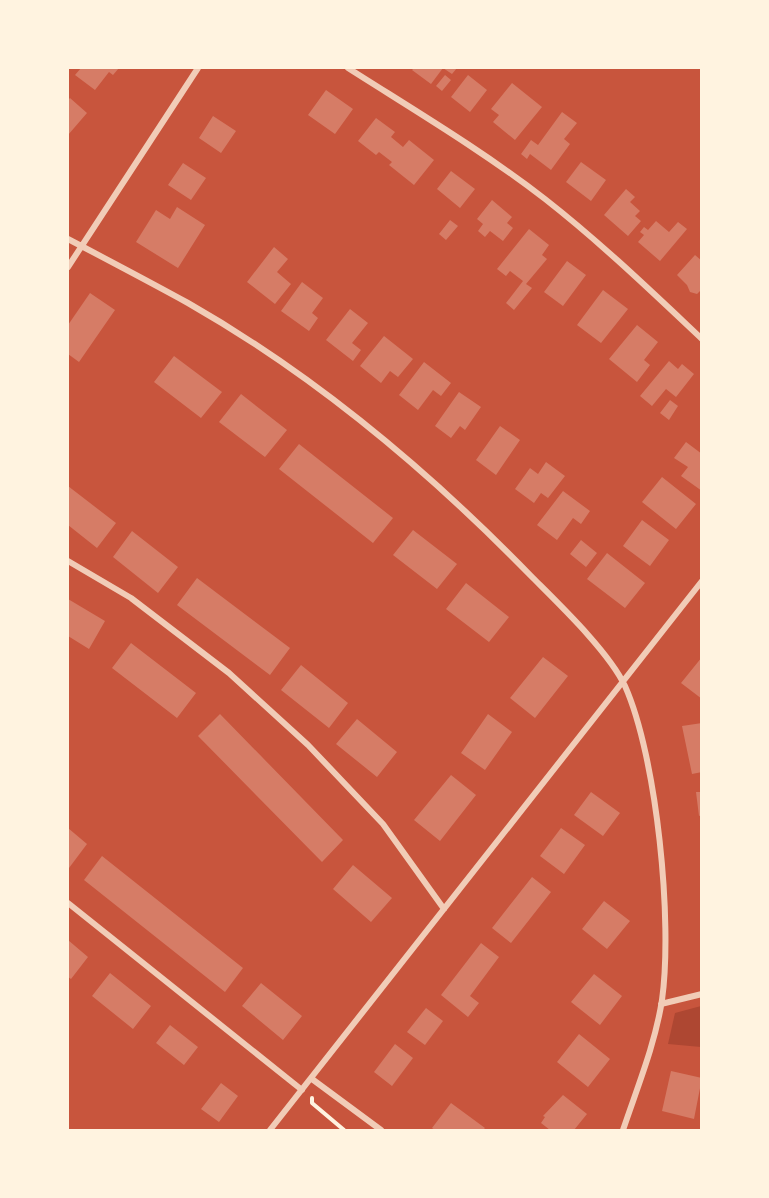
<svg xmlns="http://www.w3.org/2000/svg" width="769" height="1198" font-family="'DM Sans',sans-serif">
<rect width="100%" height="100%" fill="#c8553d"/>
<path fill="#ae4732" d="M701,1006V1047L668,1044L675,1013Z"/>
<path fill="#d67c66" d="M81,68H119L113,75L109,72L95,90L75,75Z
M414,68H457L452,74L443,68L431,84L412,70Z
M445,75L451,80L442,91L436,86Z
M468,75L487,90L470,112L451,97Z
M512,83L542,107L515,140L493,122L499,115L491,109Z
M326,90L353,109L335,134L308,115Z
M70,98L87,113L68,135V100Z
M562,112L577,123L564,139L570,144L551,170L530,154L527,159L521,154L531,140L538,145Z
M213,116L236,131L221,153L199,138Z
M376,118L395,132L391,137L403,147L409,140L434,160L414,185L389,165L392,162L379,152L376,155L358,141Z
M581,162L606,180L591,201L566,182Z
M183,163L206,178L191,200L168,185Z
M451,171L475,189L460,208L437,189Z
M626,189L635,197L630,202L640,211L635,216L641,221L628,236L604,215Z
M492,200L512,217L507,223L513,228L503,241L490,231L485,237L478,231L483,224L477,219Z
M177,207L205,225L178,268L136,242L156,210L170,219Z
M450,220L458,226L446,240L439,234Z
M656,221L669,232L678,222L687,229L660,261L638,242L644,235L640,232L644,227L648,230Z
M529,229L549,245L542,255L547,259L526,284L532,288L514,310L506,303L523,281L510,271L506,276L497,269Z
M274,247L288,259L277,272L291,284L275,304L247,282Z
M695,255L702,261V289L697,294L690,292L687,285L677,275Z
M567,261L586,275L563,306L544,292Z
M302,282L323,298L312,313L318,318L309,331L281,311Z
M603,290L628,309L601,343L577,325Z
M90,293L115,310L79,362L68,354V325Z
M350,309L368,323L352,343L361,350L353,361L326,340Z
M637,325L658,342L644,360L650,365L637,382L609,359Z
M384,336L413,359L398,377L390,371L381,383L360,366Z
M174,356L222,392L201,418L154,382Z
M669,361L678,369L682,364L694,374L676,397L666,389L652,406L640,396Z
M424,362L451,383L441,396L433,390L418,410L399,395Z
M459,392L481,407L465,430L460,426L451,438L435,426Z
M241,394L287,430L265,457L219,422Z
M670,400L678,406L669,420L660,413Z
M500,426L520,440L496,475L476,460Z
M686,442L702,454V491L681,476L688,467L674,458Z
M299,444L393,518L373,543L279,469Z
M546,462L565,476L548,498L541,493L534,503L515,489L530,468L538,474Z
M662,477L696,504L676,529L642,502Z
M68,486L116,523L97,548L68,525Z
M563,491L590,511L581,524L573,518L557,540L537,525Z
M642,520L669,540L650,566L623,546Z
M413,530L457,564L437,589L393,555Z
M132,531L178,567L158,593L113,557Z
M581,540L597,553L586,567L570,554Z
M607,553L645,583L625,608L587,579Z
M197,578L290,648L270,675L177,605Z
M466,583L509,617L489,642L446,609Z
M68,599L105,621L89,649L68,636Z
M131,643L196,693L177,718L112,668Z
M543,657L568,676L535,718L510,698Z
M702,657V699L681,683Z
M301,665L348,703L329,728L281,690Z
M220,714L343,840L322,862L198,736Z
M488,714L512,732L485,770L461,753Z
M357,719L397,752L377,777L336,744Z
M702,723V772L692,774L682,726Z
M451,775L476,795L440,841L414,820Z
M591,792L620,813L603,836L574,815Z
M696,792H702V815L699,816Z
M68,828L87,844L69,868L68,867Z
M561,828L585,845L564,874L540,856Z
M102,856L243,968L225,992L84,880Z
M353,865L392,898L371,922L333,889Z
M532,877L551,892L511,943L492,928Z
M604,901L630,921L607,949L582,929Z
M68,940L88,957L71,979L68,977Z
M481,943L499,957L470,996L479,1003L468,1017L441,995Z
M110,973L151,1006L133,1029L92,996Z
M594,974L622,996L600,1025L571,1002Z
M261,983L302,1016L283,1040L242,1006Z
M426,1008L443,1021L425,1045L407,1032Z
M170,1025L198,1047L184,1065L156,1043Z
M579,1034L610,1059L588,1087L557,1062Z
M395,1044L413,1058L392,1086L374,1072Z
M671,1071L702,1078L694,1119L662,1111Z
M221,1083L238,1096L219,1122L201,1109Z
M563,1095L587,1114L574,1130H550L541,1123L545,1117L543,1116Z
M451,1103L485,1128L483,1130H435L432,1128Z"/>
<g fill="none" stroke-linecap="round" stroke-linejoin="round">
<path stroke="#fff3e0" stroke-width="4" d="M312,1098V1103L344,1130"/>
<path stroke="#f1ccb7" stroke-width="6" d="M348,68C414,110 483,151 545,199C600,242 651,291 702,339
M68,239C108,260 148,281 188,303C316,376 431,473 533,578C560,605 609,652 625,686C657,758 673,922 662,1000C655,1045 637,1088 623,1130
M68,267L198,68
M68,561L131,598L229,673L308,745L383,824L444,909
M68,903L302,1090
M661,1004L702,994
M312,1079L381,1130
M270,1130L702,581"/>
</g>
<rect width="769" height="1198" fill="none" stroke="#fff3e0" stroke-width="138"/>
</svg>
